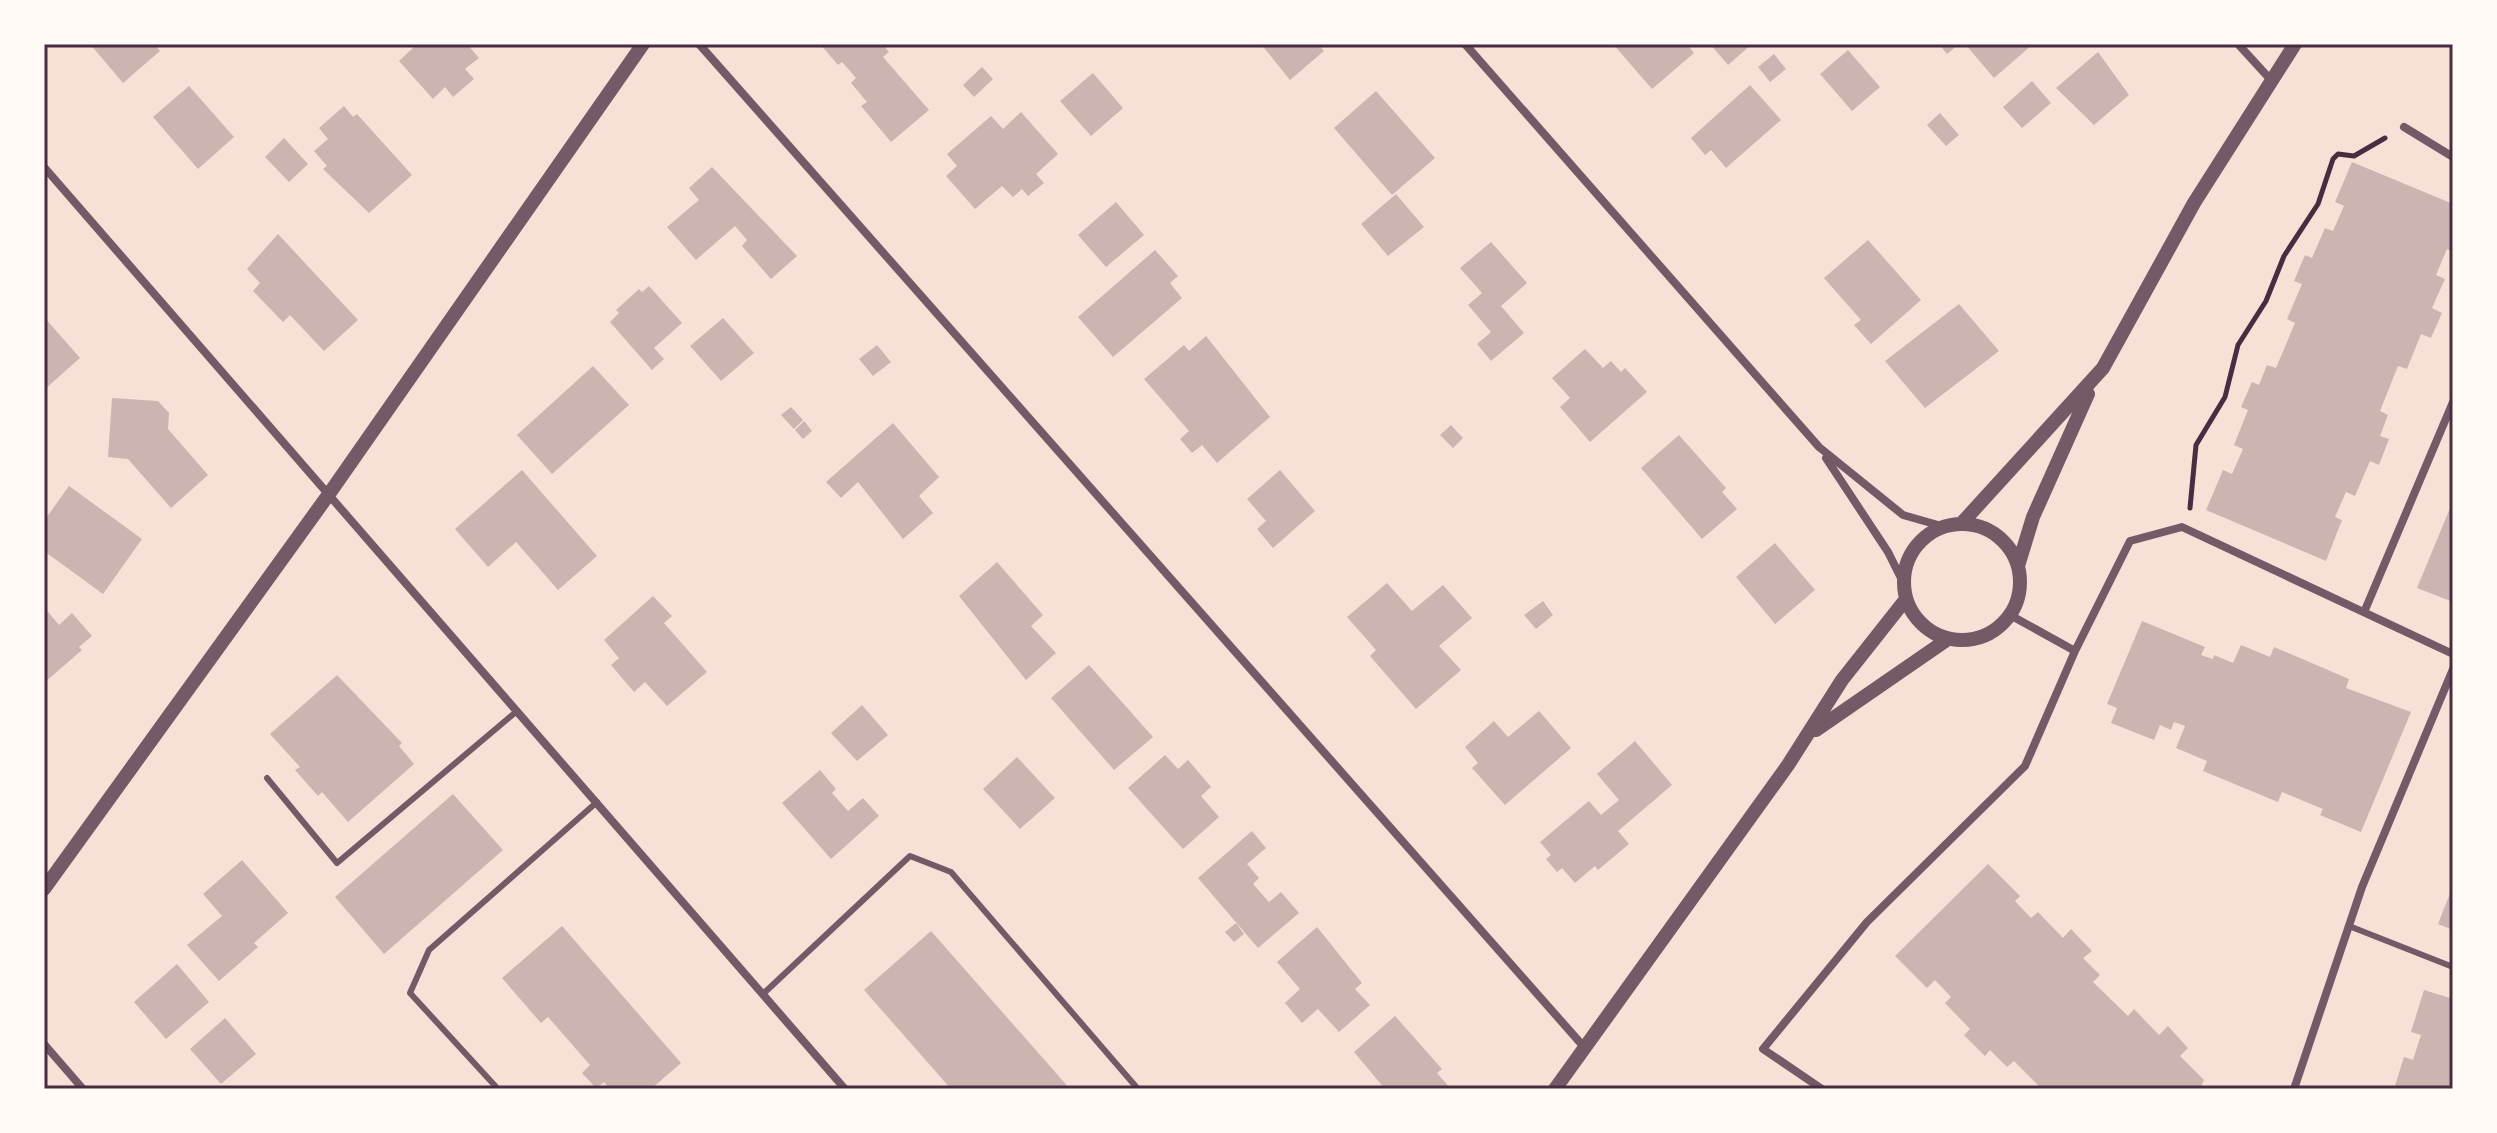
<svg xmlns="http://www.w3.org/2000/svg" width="2497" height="1133" font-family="Jost,sans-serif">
<rect width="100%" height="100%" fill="#f7e1d7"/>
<path fill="#ccb4b1" d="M90,44H154L160,51L123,83Z
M417,44H467L479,58L465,69L474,79L453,97L445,87L433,99L399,61Z
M820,44H882L889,52L883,57L929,110L891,142L861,106L867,102L851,83L856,78L842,62L838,65Z
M1261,44H1318L1324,51L1290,80Z
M1613,44H1687L1694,53L1652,89Z
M1710,44H1752L1728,65Z
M1939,44H1959L1947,54Z
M1965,44H2033L1994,78Z
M1848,50L1880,87L1852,111L1820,74Z
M2098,52L2129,95L2094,125L2056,88Z
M1774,54L1786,69L1770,82L1758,67Z
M982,67L993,79L974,97L963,85Z
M1093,73L1123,108L1091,136L1060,101Z
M2032,81L2051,103L2022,128L2003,107Z
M1750,85L1781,120L1726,168L1711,150L1705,155L1691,138Z
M189,86L234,137L198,169L153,117Z
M1376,91L1435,158L1392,195L1334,128Z
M344,106L353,117L357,114L412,175L369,213L323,169L327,166L314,151L328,139L319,128Z
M1021,112L1058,154L1036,174L1044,183L1028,196L1022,189L1013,197L1002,186L975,209L946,176L957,166L947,154L991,116L1003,129Z
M1940,113L1959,135L1946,146L1927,125Z
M284,138L308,164L289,182L265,157Z
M2352,162L2453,204V252L2447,249L2436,275L2445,279L2432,308L2442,313L2431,338L2421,334L2407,369L2398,366L2380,411L2388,415L2380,436L2389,439L2379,465L2370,461L2355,496L2346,492L2335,517L2342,520L2326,561L2206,510L2223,470L2232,474L2243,449L2234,445L2248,410L2241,407L2252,382L2259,385L2267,365L2276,368L2295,323L2287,319L2302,284L2294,281L2305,255L2312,258L2325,228L2333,231L2344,206L2335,202Z
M712,167L797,256L771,279L742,246L747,240L735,226L696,260L667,227L699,200L689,188Z
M1396,194L1424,227L1388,256L1361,224Z
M1116,202L1144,235L1106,267L1078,235Z
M278,234L358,320L324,351L290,315L283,322L253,291L260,283L247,269Z
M1868,240L1921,300L1871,344L1854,325L1861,320L1824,278Z
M1491,242L1527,283L1501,306L1524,333L1491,361L1477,344L1491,332L1468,305L1482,293L1460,268Z
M1155,250L1178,276L1170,283L1182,298L1113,357L1078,317Z
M649,286L682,323L654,348L664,359L652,370L610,322L619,313L616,310L639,289L642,292Z
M1959,304L1999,351L1925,408L1885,361Z
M44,317L80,358L44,390Z
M723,318L754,353L721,381L690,346Z
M1206,336L1270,417L1217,463L1202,445L1192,453L1180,439L1189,431L1144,379L1184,345L1189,351Z
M877,345L891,362L873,376L859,359Z
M1585,349L1603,368L1611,361L1621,372L1625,368L1647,392L1590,442L1560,407L1570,398L1552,378Z
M593,366L629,405L552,474L517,435Z
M112,398L158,401L169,413L168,429L208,475L171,508L128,459L108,457Z
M791,407L803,420L794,429L781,415Z
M804,421L812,431L803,439L795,430Z
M893,423L939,477L919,496L933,513L903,539L858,482L841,498L826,482Z
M1451,425L1463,438L1453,448L1440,435Z
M1679,435L1726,488L1722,492L1737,509L1702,539L1641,468Z
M522,470L597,556L558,590L516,542L488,567L455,529Z
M1280,470L1315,511L1273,548L1257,529L1266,521L1247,499Z
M69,486L142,539L103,594L44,551V521Z
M2453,501V602L2417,588Z
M1775,543L1815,590L1775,624L1736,577Z
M997,562L1043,615L1031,626L1056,653L1026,680L959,596Z
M1387,583L1412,611L1443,585L1472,618L1439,646L1461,670L1416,709L1370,656L1376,650L1347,617Z
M653,596L672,616L664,623L707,672L667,706L645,682L634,692L611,665L619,658L604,640Z
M1543,601L1553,615L1536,629L1524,615Z
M44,607L59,625L72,613L92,636L79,647L82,650L44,683Z
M2142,621L2205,647L2201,655L2213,659L2214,655L2233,663L2241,645L2270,657L2274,647L2349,679L2346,688L2411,712L2361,832L2320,815L2323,809L2282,792L2278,802L2203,771L2207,761L2176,748L2185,726L2174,722L2171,730L2160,725L2154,740L2111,723L2117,708L2107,704Z
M1089,665L1153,737L1114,770L1051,698Z
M337,675L402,743L399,746L414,764L348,822L322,792L318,796L295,770L300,767L270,734Z
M862,705L888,735L857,761L831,733Z
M1539,711L1571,748L1505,805L1472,768L1478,763L1465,747L1494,721L1508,737Z
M1635,741L1672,785L1618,831L1629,844L1598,870L1595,866L1575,883L1562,868L1557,872L1546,859L1551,855L1540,842L1589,801L1601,815L1619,800L1597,774Z
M1165,755L1178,769L1188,760L1211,787L1201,796L1219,817L1183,849L1128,788Z
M1017,757L1055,798L1020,829L983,789Z
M820,770L836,789L832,793L848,811L863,798L879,816L831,859L782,803Z
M453,794L503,850L384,954L335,897Z
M1252,831L1266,848L1247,864L1259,878L1253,884L1269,902L1281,892L1299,913L1258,948L1198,878Z
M242,860L288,913L254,943L258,947L219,981L187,945L222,916L203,894Z
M1988,864L2020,896L2015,901L2031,918L2038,912L2063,938L2071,929L2092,951L2083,958L2100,975L2093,982L2128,1016L2134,1009L2159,1035L2168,1026L2188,1048L2180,1056L2204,1080L2200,1089H2042L2014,1061L2007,1067L1990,1050L1985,1056L1964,1035L1970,1029L1945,1003L1951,997L1935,980L1927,988L1895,956Z
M2453,886V930L2438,924Z
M1236,923L1244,934L1234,942L1225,932Z
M562,926L681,1063L651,1089H610L604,1082L596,1088L582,1073L590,1065L548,1017L541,1023L502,978Z
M1317,927L1362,983L1355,989L1370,1005L1339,1032L1318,1009L1302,1023L1285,1003L1300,989L1277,962Z
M931,931L1070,1089H951L864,990Z
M177,964L209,1002L166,1039L134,1002Z
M2424,990L2453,999V1089H2394L2404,1057L2413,1060L2421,1035L2411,1032Z
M1395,1016L1442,1069L1437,1073L1451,1089H1385L1354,1052Z
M225,1018L256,1054L221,1084L190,1049Z"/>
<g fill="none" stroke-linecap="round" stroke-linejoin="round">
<path stroke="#4a2c40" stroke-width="5" d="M2190,508L2196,445L2225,397L2238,345L2266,301L2284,256L2318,204L2333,159L2338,154L2354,156L2385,138"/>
<path stroke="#755966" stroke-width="6" d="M267,778L337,863L517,711
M2349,926L2453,967
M763,994L910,856L951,872L1138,1089
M498,1089L410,993L429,950L597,802"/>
<path stroke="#755966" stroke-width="8" d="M699,44L1584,1047
M1465,44L1819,447L1903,515L1945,527
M2238,44L2270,79
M2404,127L2453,157
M44,167L845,1089
M1826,458L1888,552L1904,584
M2365,610L2453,402
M2010,615L2075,651
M44,1044L83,1089
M1822,1089L1763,1049L1867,922L2025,766L2075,651L2130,541L2182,527L2453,654
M2294,1089L2362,887L2453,669"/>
<path stroke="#755966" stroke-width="14" d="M1961,524L2103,368L2194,203L2295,44
M1904 582a58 58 0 1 1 116 0a58 58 0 1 1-116 0Z
M2018,566L2033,517L2088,394
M1816,730L1948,639
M44,889L329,494L643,44
M1555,1089L1788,765L1842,680L1906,599"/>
</g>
<rect width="2497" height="1133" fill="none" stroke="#fffaf5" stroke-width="92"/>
<rect x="46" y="46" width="2405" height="1041" fill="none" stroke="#4a2c40" stroke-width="3"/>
</svg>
